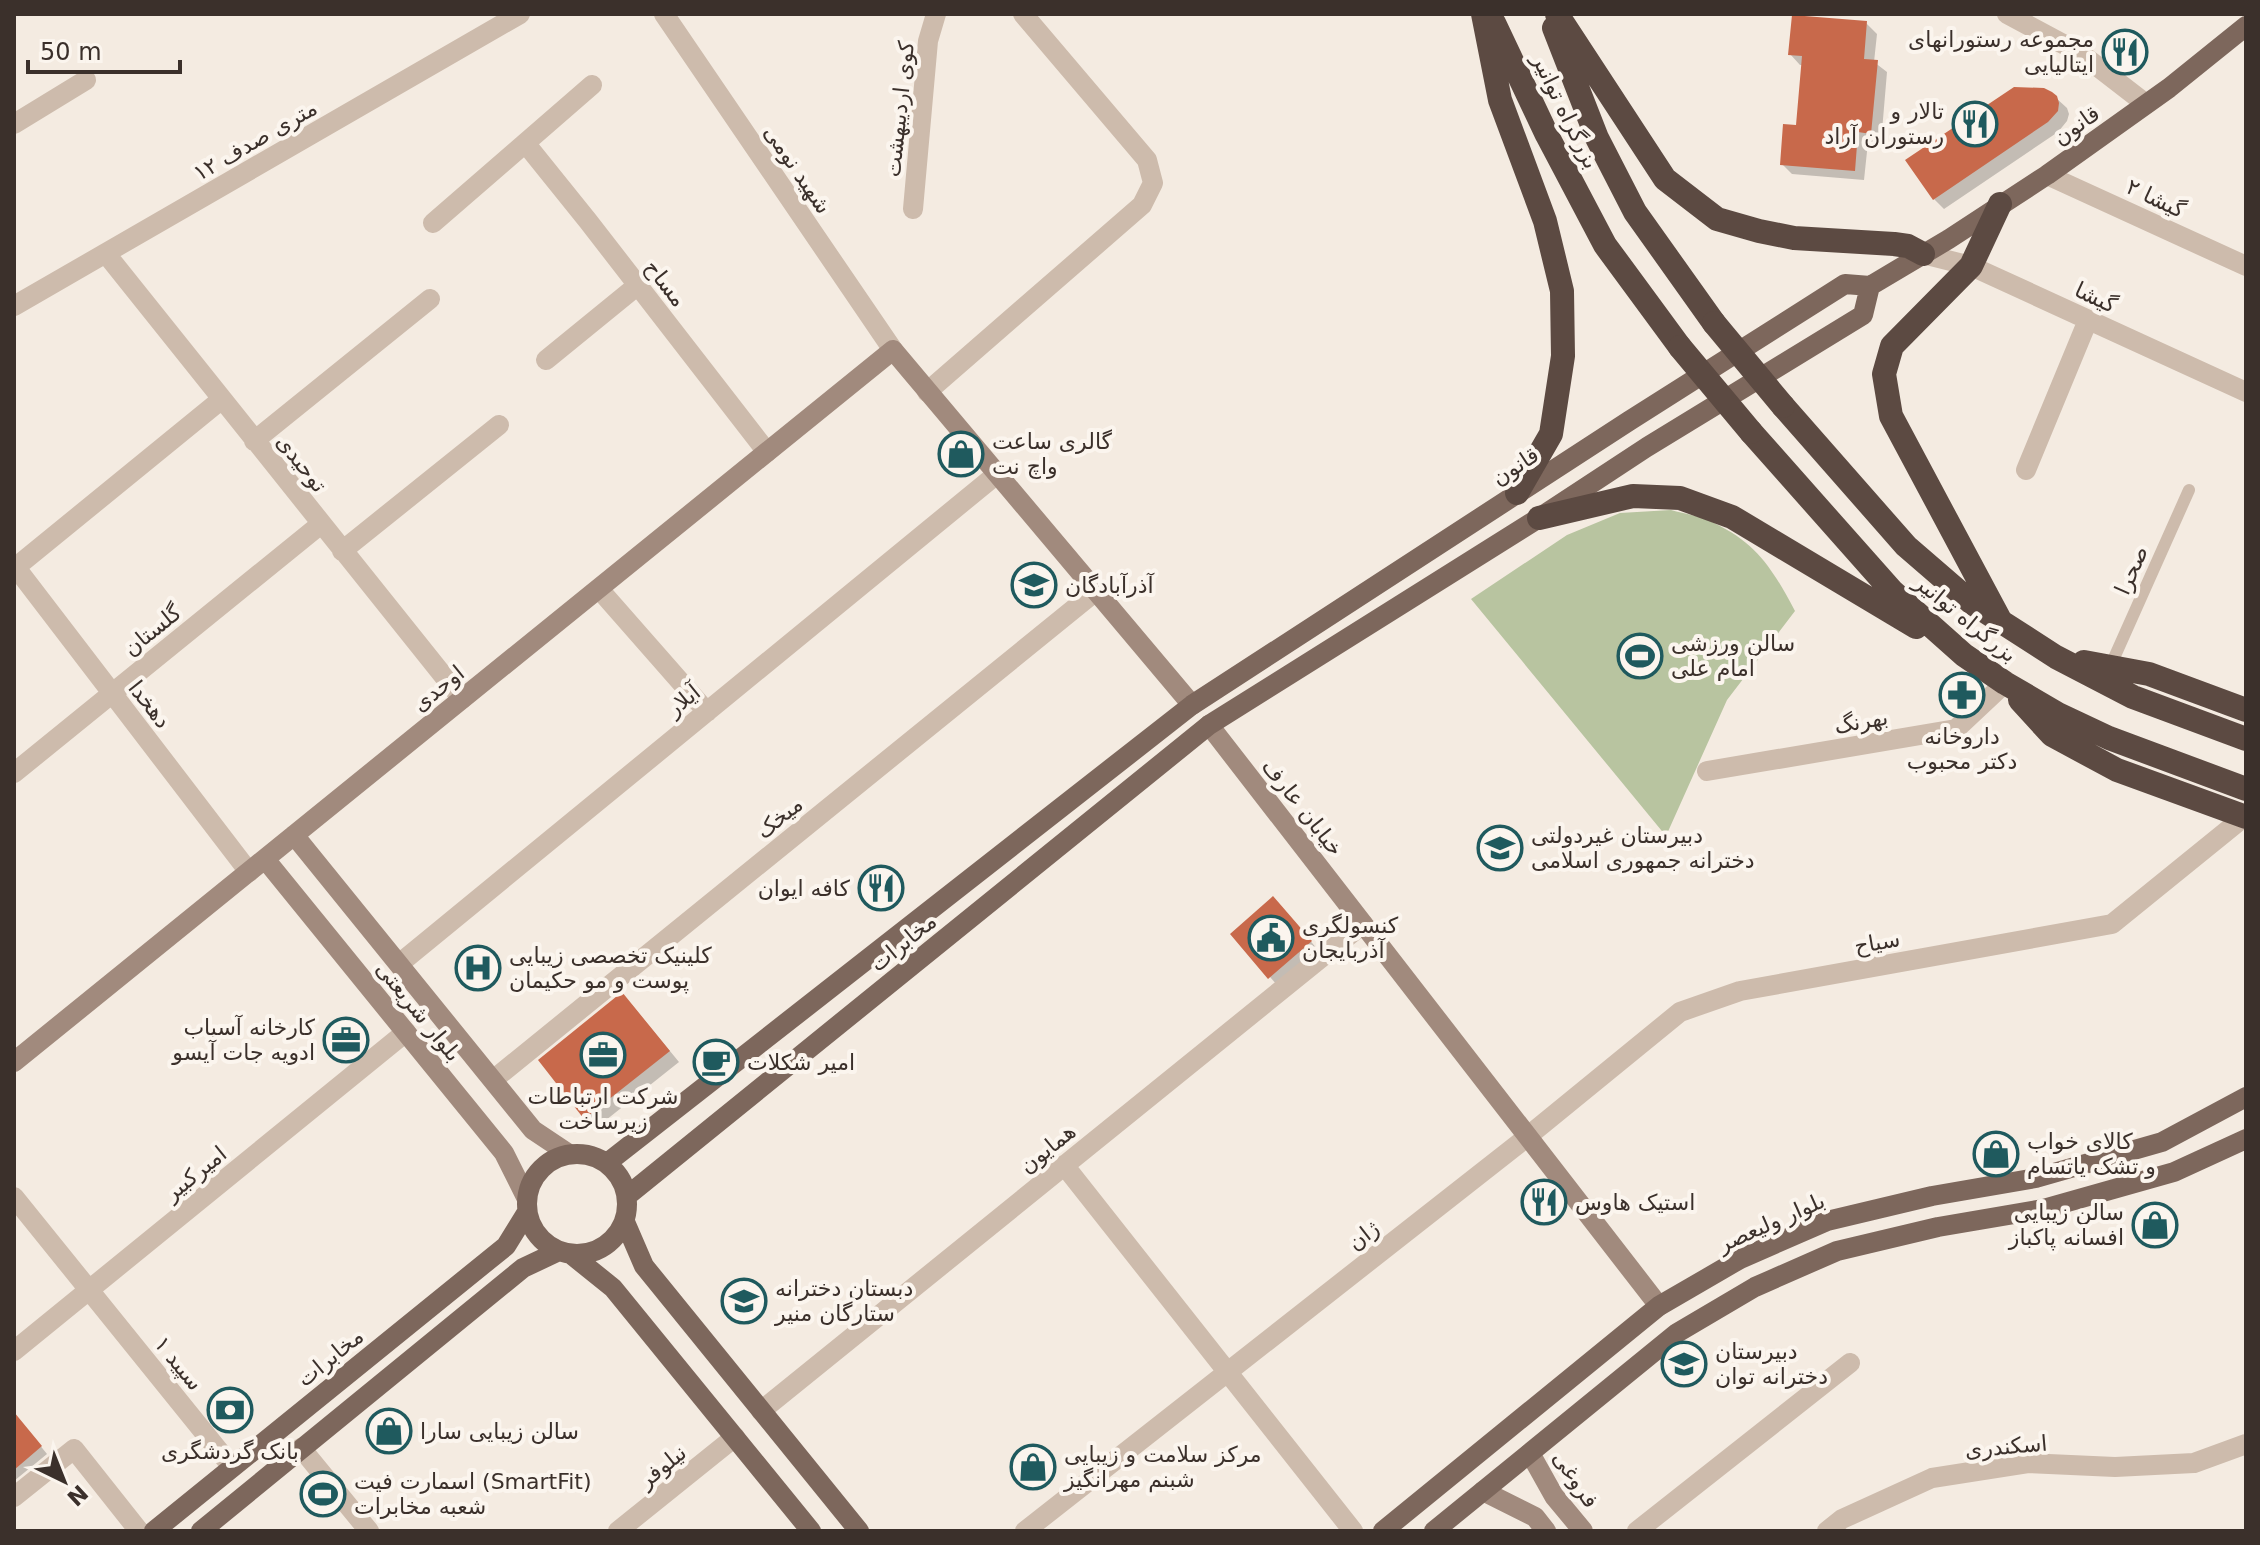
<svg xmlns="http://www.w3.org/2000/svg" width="2260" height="1545" font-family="'DejaVu Sans',Cairo,sans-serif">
<rect width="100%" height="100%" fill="#f4ebe1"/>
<path fill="#b8c4a0" d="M1671,510C1685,514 1702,516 1714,523C1758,544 1773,570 1795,611L1727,700L1666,836L1471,599L1567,535L1620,513Z"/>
<path fill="#0003" d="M1866,23L1877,34L1874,62L1887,72L1881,143L1868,142L1864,180L1792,174L1782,164L1798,127L1803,65H1800L1790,54Z
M2056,98L2067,108L2069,114L2067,121L2058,132L1944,209L1934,199Z
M1281,906L1318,950L1277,985L1232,934Z
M632,1005L679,1062L596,1128L541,1061Z
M14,1426L26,1428L47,1454L14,1481Z"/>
<path fill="#c8694b" d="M1792,15L1867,21L1864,59L1878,60L1871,134L1858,132L1855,171L1780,165L1783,124L1796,125L1802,56L1788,55Z
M2014,87L2044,88L2052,92L2057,96L2059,103L2058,111L2048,122L1933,200L1905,160Z
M1273,896L1312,941L1268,979L1230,934Z
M622,992L670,1051L584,1119L538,1060Z
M14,1412L42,1446L14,1470Z"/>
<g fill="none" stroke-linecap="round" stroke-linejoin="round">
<path stroke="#cdbbac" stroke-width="12" d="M2110,667L2189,490"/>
<path stroke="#cdbbac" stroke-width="20" d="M664,14L893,350
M2007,14L2080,53L2146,104
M14,124L86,80
M526,144L588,221L767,452
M2047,175L2246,266
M913,209L928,41L936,14
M433,223L592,85
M1923,254L1971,266L2246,392
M107,255L462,699
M14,306L520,14
M546,360L638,285
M927,392L1142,205L1153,183L1147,160L1023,14
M254,441L430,299
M2026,470L2088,320
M342,551L499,425
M14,565L249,872
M16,567L222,399
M599,589L707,712
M1707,771L1956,729L2005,683
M14,773L321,524
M399,964L997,474
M493,1080L1096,591
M1064,1165L1353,1531
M14,1197L232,1467
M14,1351L406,1032
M761,1411L1363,924
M301,1448L369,1531
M14,1497L74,1449L139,1531
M618,1531L735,1437
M1025,1531L1527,1137L1680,1012L1740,991L2112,924L2244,817
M1637,1531L1850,1363
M1827,1531L1842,1519L1932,1478L2028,1463L2115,1467L2194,1463L2246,1444"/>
<path stroke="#a18a7d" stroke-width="20" d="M1209,725L1659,1306
M294,835L533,1130L569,1154
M265,859L504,1153L527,1199
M14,1062L893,350L1192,705
M1530,1453L1554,1496L1583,1531
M1483,1491L1535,1517L1546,1531"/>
<path stroke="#7d675c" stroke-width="20" d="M527 1204a50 50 0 1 1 100 0a50 50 0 1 1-100 0Z
M607,1163L1192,705L1629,421L1845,284L1870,286L1949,239L2047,175L2169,88L2246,26
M627,1196L1209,725L1539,518L1647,447L1863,315L1870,286
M625,1222L644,1266L859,1531
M572,1255L613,1288L811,1531
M154,1531L506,1246L527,1212
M201,1531L523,1268L559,1251
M1383,1531L1659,1306L1740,1259L1827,1221L1932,1196L2036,1178L2162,1142L2246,1097
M1434,1531L1677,1333L1755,1287L1837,1251L1938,1227L2043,1209L2174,1172L2246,1139"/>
<path stroke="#5c4a42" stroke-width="24" d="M1483,14L1500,100L1545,221L1562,291L1563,356L1551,434L1517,493
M1557,14L1665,179L1717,219L1759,231L1794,238L1894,244L1908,246L1923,254
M1494,23L1547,135L1605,245L1680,347
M1554,28L1597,138L1635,212L1714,323
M1783,406L1906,546L1972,603L2056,657L2133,697L2246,739
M1751,432L1892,591L1964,655L2005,683L2058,714L2109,738L2246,789
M1539,518L1633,496L1680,498L1732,517L1916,627
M2000,620L1891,416L1884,374L1892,346L1971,266L2000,204
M2084,662L2149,674L2246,710
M2020,700L2052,735L2117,770L2246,817"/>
<path stroke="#5c4a42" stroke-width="24" d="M1714,323L1783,406
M1680,347L1751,432"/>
</g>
<defs>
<g id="restaurant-ring" transform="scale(2.3)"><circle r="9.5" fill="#fbf5ee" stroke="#1f5a5e" stroke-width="1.5"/><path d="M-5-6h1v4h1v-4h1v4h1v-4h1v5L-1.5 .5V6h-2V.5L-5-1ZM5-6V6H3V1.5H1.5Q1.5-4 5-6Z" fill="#1f5a5e"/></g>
<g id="shop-ring" transform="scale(2.3)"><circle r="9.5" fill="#fbf5ee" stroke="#1f5a5e" stroke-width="1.5"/><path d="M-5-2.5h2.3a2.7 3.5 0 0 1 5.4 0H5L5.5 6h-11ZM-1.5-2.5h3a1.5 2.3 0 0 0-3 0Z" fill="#1f5a5e"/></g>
<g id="school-ring" transform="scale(2.3)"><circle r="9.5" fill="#fbf5ee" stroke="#1f5a5e" stroke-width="1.5"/><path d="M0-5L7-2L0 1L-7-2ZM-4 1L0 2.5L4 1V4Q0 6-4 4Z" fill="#1f5a5e"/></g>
<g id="stadium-ring" transform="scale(2.3)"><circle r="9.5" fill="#fbf5ee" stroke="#1f5a5e" stroke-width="1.5"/><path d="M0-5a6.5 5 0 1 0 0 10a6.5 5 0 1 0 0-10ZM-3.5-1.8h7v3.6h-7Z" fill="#1f5a5e"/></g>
<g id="pharmacy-ring" transform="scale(2.3)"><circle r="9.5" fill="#fbf5ee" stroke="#1f5a5e" stroke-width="1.5"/><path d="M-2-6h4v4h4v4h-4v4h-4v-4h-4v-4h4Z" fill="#1f5a5e"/></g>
<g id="civic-ring" transform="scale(2.3)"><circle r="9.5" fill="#fbf5ee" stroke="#1f5a5e" stroke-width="1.5"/><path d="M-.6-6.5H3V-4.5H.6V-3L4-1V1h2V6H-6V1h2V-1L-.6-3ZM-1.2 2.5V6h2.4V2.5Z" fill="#1f5a5e"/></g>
<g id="hospital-ring" transform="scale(2.3)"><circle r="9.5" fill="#fbf5ee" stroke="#1f5a5e" stroke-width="1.5"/><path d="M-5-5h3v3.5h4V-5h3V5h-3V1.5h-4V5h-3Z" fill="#1f5a5e"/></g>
<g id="office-ring" transform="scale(2.3)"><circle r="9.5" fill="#fbf5ee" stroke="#1f5a5e" stroke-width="1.5"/><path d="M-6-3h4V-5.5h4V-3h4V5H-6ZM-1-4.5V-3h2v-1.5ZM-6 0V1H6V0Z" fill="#1f5a5e"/></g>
<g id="cafe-ring" transform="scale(2.3)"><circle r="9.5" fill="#fbf5ee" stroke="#1f5a5e" stroke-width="1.5"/><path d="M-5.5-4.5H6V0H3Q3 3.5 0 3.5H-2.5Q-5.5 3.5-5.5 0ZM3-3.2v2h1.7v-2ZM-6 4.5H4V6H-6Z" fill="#1f5a5e"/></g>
<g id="bank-ring" transform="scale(2.3)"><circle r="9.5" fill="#fbf5ee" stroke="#1f5a5e" stroke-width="1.5"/><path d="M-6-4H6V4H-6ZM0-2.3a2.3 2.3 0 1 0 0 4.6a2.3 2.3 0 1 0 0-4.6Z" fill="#1f5a5e"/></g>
</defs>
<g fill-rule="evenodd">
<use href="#restaurant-ring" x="2125" y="52"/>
<use href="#restaurant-ring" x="1975" y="124"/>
<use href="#shop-ring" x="961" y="454"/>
<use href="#school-ring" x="1034" y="585"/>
<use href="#stadium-ring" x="1640" y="656"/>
<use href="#pharmacy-ring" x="1962" y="695"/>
<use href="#school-ring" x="1500" y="848"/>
<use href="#restaurant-ring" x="881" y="888"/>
<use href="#civic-ring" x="1271" y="938"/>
<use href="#hospital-ring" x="478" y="968"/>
<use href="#office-ring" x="346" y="1040"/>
<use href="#office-ring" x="603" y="1055"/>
<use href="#cafe-ring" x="716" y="1062"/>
<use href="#shop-ring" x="1996" y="1154"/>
<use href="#restaurant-ring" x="1544" y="1202"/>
<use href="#shop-ring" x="2155" y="1225"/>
<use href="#school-ring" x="744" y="1301"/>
<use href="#school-ring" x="1684" y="1364"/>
<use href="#bank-ring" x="230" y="1410"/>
<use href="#shop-ring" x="389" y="1431"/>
<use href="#shop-ring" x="1033" y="1467"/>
<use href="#stadium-ring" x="323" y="1494"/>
</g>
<g text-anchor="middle" stroke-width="8" stroke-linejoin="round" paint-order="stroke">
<g font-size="22" fill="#3b302b" stroke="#fbf5ee" text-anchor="start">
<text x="2094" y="47" text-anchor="end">مجموعه رستورانهای<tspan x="2094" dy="25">ایتالیایی</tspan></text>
<text x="1944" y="119" text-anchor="end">تالار و<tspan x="1944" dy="25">رستوران آراد</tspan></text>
<text x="992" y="449">گالری ساعت<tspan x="992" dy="25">واچ نت</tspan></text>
<text x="1065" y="593">آذرآبادگان</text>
<text x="1671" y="651">سالن ورزشی<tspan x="1671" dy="25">امام علی</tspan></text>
<text x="1962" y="744" text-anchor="middle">داروخانه<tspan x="1962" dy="25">دکتر محبوب</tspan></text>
<text x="1531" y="843">دبیرستان غیردولتی<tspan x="1531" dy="25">دخترانه جمهوری اسلامی</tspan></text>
<text x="850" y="896" text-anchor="end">کافه ایوان</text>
<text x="1302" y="933">کنسولگری<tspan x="1302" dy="25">آذربایجان</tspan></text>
<text x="509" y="963">کلینیک تخصصی زیبایی<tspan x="509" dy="25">پوست و مو حکیمان</tspan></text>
<text x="315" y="1035" text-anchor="end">کارخانه آسیاب<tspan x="315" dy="25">ادویه جات آیسو</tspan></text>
<text x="747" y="1070">امیر شکلات</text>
<text x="603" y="1104" text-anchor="middle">شرکت ارتباطات<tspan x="603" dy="25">زیرساخت</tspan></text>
<text x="2027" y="1149">کالای خواب<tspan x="2027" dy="25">و تشک یاتسام</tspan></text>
<text x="1575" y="1210">استیک هاوس</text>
<text x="2124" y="1220" text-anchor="end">سالن زیبایی<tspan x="2124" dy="25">افسانه پاکباز</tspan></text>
<text x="775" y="1296">دبستان دخترانه<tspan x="775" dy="25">ستارگان منیر</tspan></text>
<text x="1715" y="1359">دبیرستان<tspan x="1715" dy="25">دخترانه توان</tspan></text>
<text x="420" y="1439">سالن زیبایی سارا</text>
<text x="230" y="1459" text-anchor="middle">بانک گردشگری</text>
<text x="1064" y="1462">مرکز سلامت و زیبایی<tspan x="1064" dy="25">شبنم مهرانگیز</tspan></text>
<text x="354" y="1489">اسمارت فیت (SmartFit)<tspan x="354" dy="25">شعبه مخابرات</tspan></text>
</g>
<g font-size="22" fill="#3b302b" stroke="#fbf5ee">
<text transform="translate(899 109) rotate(-84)" y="8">کوی اردیبهشت</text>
<text transform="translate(1566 111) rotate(64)" y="8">بزرگراه توانیر</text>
<text transform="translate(2076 125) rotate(-35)" y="8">قانون</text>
<text transform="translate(255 140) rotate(-30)" y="8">۱۲ متری صدف</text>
<text transform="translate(798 169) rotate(56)" y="8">شهید نومی</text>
<text transform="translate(2156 198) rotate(25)" y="8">گیشا ۲</text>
<text transform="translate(666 283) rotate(52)" y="8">مساح</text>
<text transform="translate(2096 297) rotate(25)" y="8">گیشا</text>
<text transform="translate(302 463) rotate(52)" y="8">توحیدی</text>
<text transform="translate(1515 466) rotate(-33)" y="8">قانون</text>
<text transform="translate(2131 570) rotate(-66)" y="8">صحرا</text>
<text transform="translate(1966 618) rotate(39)" y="8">بزرگراه توانیر</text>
<text transform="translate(152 630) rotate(-39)" y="8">گلستان</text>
<text transform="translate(438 688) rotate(-39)" y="8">اوحدی</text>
<text transform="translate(683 700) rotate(-39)" y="8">آیلار</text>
<text transform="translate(150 704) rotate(52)" y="8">دهخدا</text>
<text transform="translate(1861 721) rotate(-10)" y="8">بهرنگ</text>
<text transform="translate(1303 807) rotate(52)" y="8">خیابان عارف</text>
<text transform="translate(779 817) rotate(-39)" y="8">میخک</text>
<text transform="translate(903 942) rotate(-39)" y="8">مخابرات</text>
<text transform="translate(1877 942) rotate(-10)" y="8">سیاح</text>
<text transform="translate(419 1011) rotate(51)" y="8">بلوار شریعتى</text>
<text transform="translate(1047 1148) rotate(-39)" y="8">همایون</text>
<text transform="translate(195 1173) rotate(-39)" y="8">امیرکبیر</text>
<text transform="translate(1771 1222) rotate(-24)" y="8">بلوار ولیعصر</text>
<text transform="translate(1363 1235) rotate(-38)" y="8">ژان</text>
<text transform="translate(330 1357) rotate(-39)" y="8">مخابرات</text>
<text transform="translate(179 1363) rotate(51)" y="8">سپید ۱</text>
<text transform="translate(2006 1446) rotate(-5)" y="8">اسکندری</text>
<text transform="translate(662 1466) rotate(-39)" y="8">نیلوفر</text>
<text transform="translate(1576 1479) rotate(56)" y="8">فروغى</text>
</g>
</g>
<rect width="2260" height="1545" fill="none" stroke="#3b302b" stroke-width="32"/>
<g transform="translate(64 1481) rotate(137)" stroke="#fbf5ee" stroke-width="6" paint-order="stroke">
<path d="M0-6L14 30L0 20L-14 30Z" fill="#3b302b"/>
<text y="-12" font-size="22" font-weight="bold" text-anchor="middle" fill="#3b302b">N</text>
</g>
<path d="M28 60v12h152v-12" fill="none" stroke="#3b302b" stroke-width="4"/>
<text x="40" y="60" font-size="24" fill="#3b302b" stroke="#fbf5ee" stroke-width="6" paint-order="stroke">50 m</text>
</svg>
